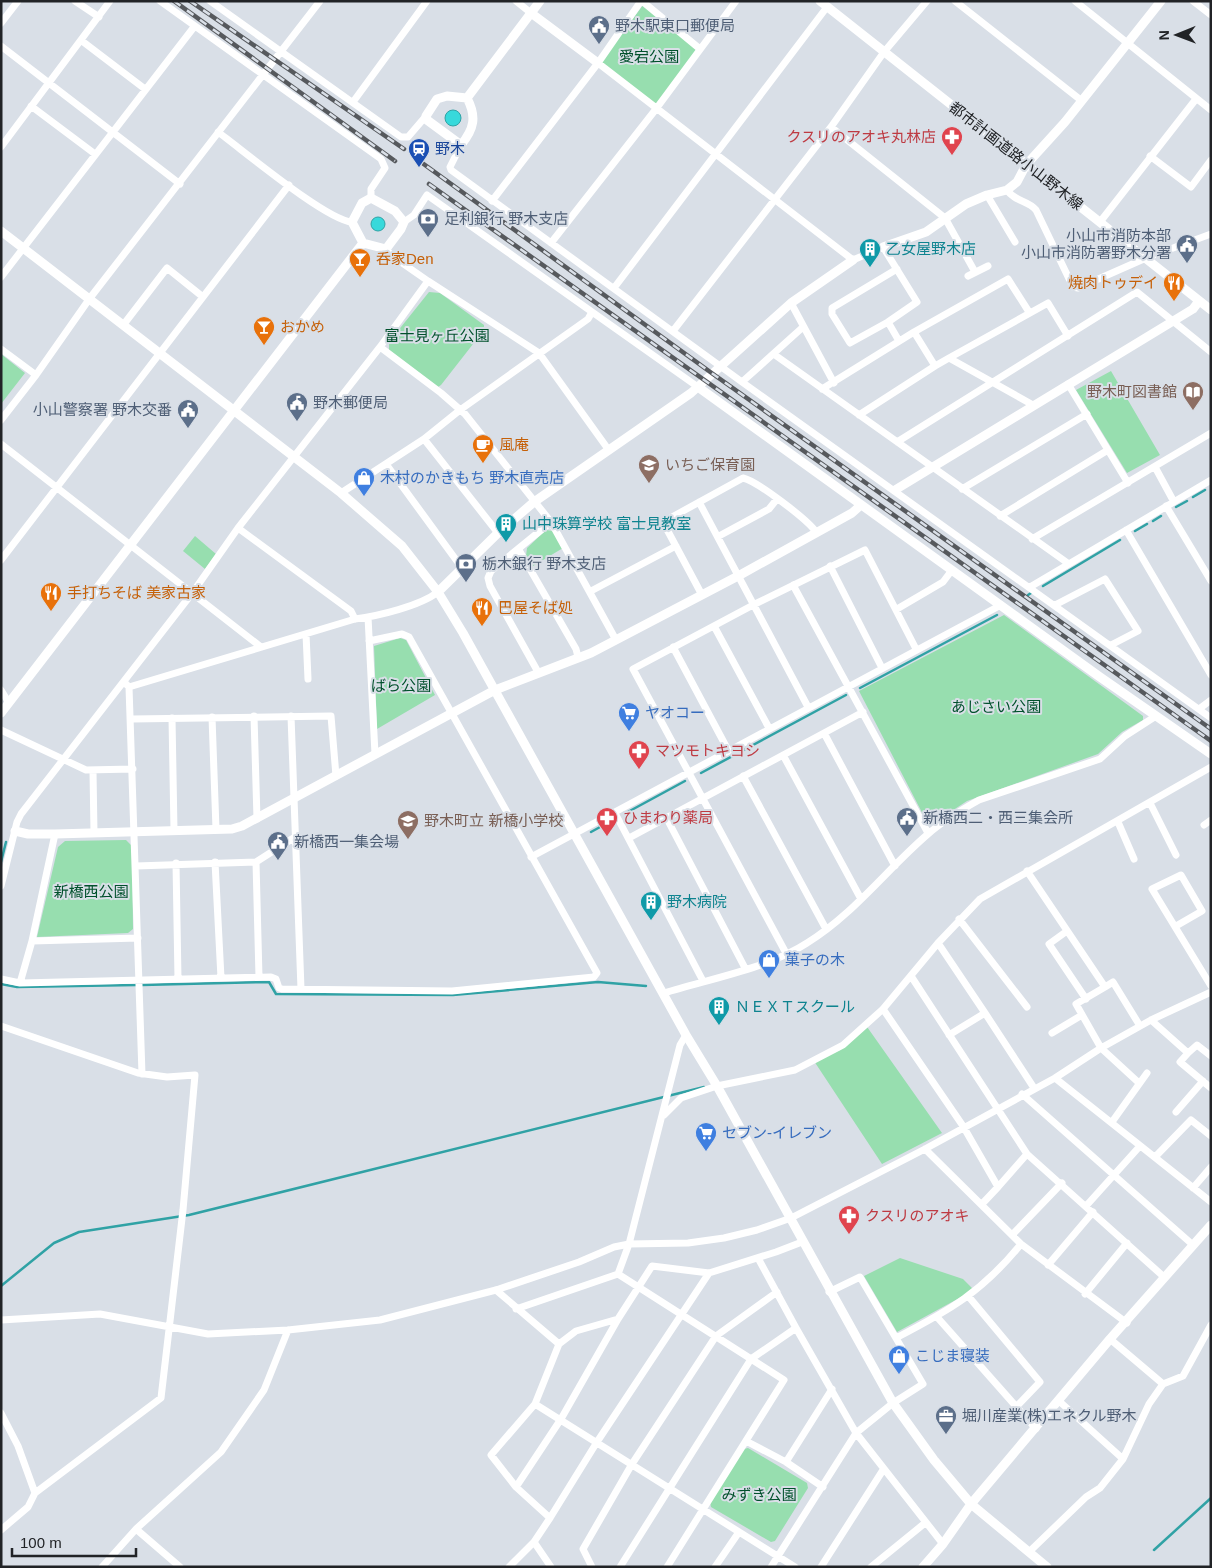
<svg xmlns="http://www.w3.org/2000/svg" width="1212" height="1568" font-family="Helvetica,'Noto Sans JP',sans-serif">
<rect width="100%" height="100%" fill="#d9dfe7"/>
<path fill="#97deaf" d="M643,5L698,49L656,108L600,63Z
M429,292L440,293L484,325V330L441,385L438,387L389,350V342Z
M1,354L25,373L1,404Z
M1111,371L1160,455L1127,473L1076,390Z
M546,530L553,531L563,548L533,566L526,556L527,548Z
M195,536L216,554L205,569L183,551Z
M1004,615L1143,716V720L1122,732L1098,754L967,801L929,826L859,691Z
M400,638L406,640L435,695L377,729L374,646Z
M126,840L132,846L133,929L128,933L37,937L58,847L65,841Z
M865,1024L942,1133L882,1164L814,1061L840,1050Z
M900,1258L963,1279L974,1290L897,1332L864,1276Z
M748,1448L807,1483L808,1488L775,1541L771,1542L711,1507L710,1502L744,1449Z"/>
<path fill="#37d9db" stroke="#30a2a5" d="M445 118a8 8 0 1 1 16 0a8 8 0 1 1-16 0Z
M371 224a7 7 0 1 1 14 0a7 7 0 1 1-14 0Z"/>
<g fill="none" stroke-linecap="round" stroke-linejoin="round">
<path stroke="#30a2a5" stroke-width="2.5" d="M1193,497L1205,490
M1176,507L1187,501
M1153,521L1161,516
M1135,531L1147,524
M1043,586L1120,540
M1028,595L1031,593
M860,688L997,615
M701,773L846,695
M626,813L685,781
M591,832L611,821
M1,862L6,842
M1,984L17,987L136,985
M142,985L269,982L276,994L453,995L598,982L646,986
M1,1286L54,1243L79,1232L189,1215L704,1087
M1154,1550L1211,1498"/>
<path stroke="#fff" stroke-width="7" d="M75,1L99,17
M160,1L381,159L385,168L371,189V198
M210,1L401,137H408L426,116
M516,1L531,13
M642,1L700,49
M955,1L1082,101
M1075,1L1211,110
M1193,1L1211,15
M1,23L18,1
M82,41L145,89
M1,46L180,184
M598,63L853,260L883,247L917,302L888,322L899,341
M353,102L427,1
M31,106L95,154
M831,127L945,218L975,272
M218,132C244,151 326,220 352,222
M461,145L450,167L451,170L742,382L1211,718
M1,147L110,1
M1150,156L1191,187L1211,160
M1007,190C1015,202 1028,200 1036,210L1073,287L1078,288L1146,258L1211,234
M987,195L1015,242
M492,201L598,63L641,1
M404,222L414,215L427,195L698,387
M1100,222L1196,99
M551,243L656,109L736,1
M386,249L392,256L428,281L539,353L608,449
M968,276L988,266
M1,277L194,27
M614,288L827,7
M791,303L834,383
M888,322L850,343L832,314V308L897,269
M124,324L167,268L203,297
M673,331L831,127L884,52L927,1
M914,332L935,366L949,358L1033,405
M380,347L441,393L465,414L551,522L616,640
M1,349L36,375
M775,355L1069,564
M949,358L1048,303L1068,336
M742,382L803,327
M1068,384L1128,483
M822,389L914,332L1008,279L1029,312
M859,415L935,366
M1,420L36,375L90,298L320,1
M424,439L498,533
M897,442L1137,292L1211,352
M1,444L261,647
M386,464L462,568
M1155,467L1174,502
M962,489L1087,414
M341,493L424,439L460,410L588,319L592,312
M699,502L808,707
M1166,506L1211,581
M1000,516L1108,450
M238,528L351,611L355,619
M1126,530L1211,675
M719,536L769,509L777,499
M1032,539L1211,433
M519,550L576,649L578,657
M1,560L289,185
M830,566L882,668
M793,585L928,833
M1030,587L1211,480
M591,591L676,546
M702,595L663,522L743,478C757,481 808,520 816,532
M1055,605L1105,579L1138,631L1111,645
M897,609L943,582L952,570
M368,617L375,754
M714,626L769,728
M306,634L308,679
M673,647L728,750
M538,672L490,586L488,578L491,571L551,522
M126,684L129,687L355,619C378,616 420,606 438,592
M129,687L142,1074
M1,690L9,703
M1199,709L1211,700
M254,716L257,819
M291,716L301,989
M212,717L216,829
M172,718L174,830
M132,719L331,716L336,776
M1,730L86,770L133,769
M824,733L895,866
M783,755L861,899
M93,771L94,833
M743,776L826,929
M1150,803L1176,855
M615,813L703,981
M666,817L745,968
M1118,822L1134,859
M1204,825L1211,820
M629,838L863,712
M531,857L1001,605
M215,862L221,978
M256,862L259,977
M176,863L178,979
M136,866L256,862L295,837
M1027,871L1105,987L1076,1004L1101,1048L1139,1083
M1,886L17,822L21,814L193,592L238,528L380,347L428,281
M959,919L1027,1007
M1176,926L1202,911L1181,875L1152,889L1211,986
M1067,931L1049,944L1086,999
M32,941L55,834
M938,943L985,1013L949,1035
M787,955L633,669L755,604L865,550L916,649
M911,976L1027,1154L1164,1277
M1,979L20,983L271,977L276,979L279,988L282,989L452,991L594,977L597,973L409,637L402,634L369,641
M20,983L32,941L138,938
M1105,987L1113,982L1140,1026
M664,993C709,979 769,968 807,943C854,914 887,869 928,834C943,821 961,810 979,800L1100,759L1125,736L1156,716
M883,1009L963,1126L998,1187L1027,1154
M985,1013L1034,1088
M1151,1020L1188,1053L1180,1062L1211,1088
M1,1026L138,1073L167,1077L195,1075L183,1210L161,1398L35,1493L28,1507L1,1530
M1052,1033L1082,1015
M1188,1053L1197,1045L1211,1056
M1055,1078L1211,1202
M1022,1094L1193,1245
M1176,1112L1203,1081
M664,1115L681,1098L717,1086L795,1070L843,1045L883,1009L938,943L980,899L1211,767
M1112,1122L1147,1073
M925,1149L1021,1244L1127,1323
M1155,1157L1191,1120L1211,1136
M1193,1188L1211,1167
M982,1204L998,1187
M1086,1206L1140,1146
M1012,1235L1062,1183
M758,1258L796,1328L856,1433L943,1544
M1048,1265L1093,1212
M618,1274L784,1380L667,1567
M496,1290L559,1344
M1085,1294L1127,1243
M969,1297L1040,1382L1016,1407
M516,1309L618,1274L629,1244L680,1045L686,1035
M937,1317L1036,1429
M1,1320L100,1314L208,1334L288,1330L380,1320L496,1290L579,1262L614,1247L629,1244L688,1243L724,1238L757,1230L791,1218L925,1149L1055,1078L1101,1048L1151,1020L1211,992
M896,1338C950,1310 982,1292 1021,1244
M1110,1339L1163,1384L1183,1376L1211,1325
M535,1404L795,1567
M1,1413L18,1446L35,1493
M746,1441L786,1462L823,1487
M1123,1459L1149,1404L1163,1384
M786,1462L832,1389
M516,1487L561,1419L618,1319
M550,1518L516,1487L491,1455L535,1404L559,1344L576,1331L618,1319L652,1266L709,1273L776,1252L802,1242
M136,1529L180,1567
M534,1542L551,1567
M1029,1552L1086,1497L1100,1488L1123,1459L1059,1401
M102,1567L136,1529L221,1452L264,1390L288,1330
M509,1567L534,1542L550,1518L597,1442L709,1273
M592,1567L583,1549L632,1464L716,1336L777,1292
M620,1567L751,1359L796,1328
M715,1567L739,1532
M771,1567L856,1433L893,1403L923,1384L860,1277L829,1292
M821,1567L883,1470
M871,1567L925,1523"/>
<path stroke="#fff" stroke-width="9" d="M820,1L1211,310
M531,13L598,63
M447,96L467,98C477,117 474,129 461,145L427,120L426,116L437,99Z
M467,98L540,1
M371,198L395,211L404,222L401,229L386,249L363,243L352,222L362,203Z
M1,231L341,493L402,546L438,592L463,633L686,1035L717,1086L893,1403L934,1460L971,1504L1047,1567
M883,247L926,232L966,204L987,195L1007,190L1017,182L1026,165L1065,122L1161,1
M698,387L1100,677L1211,754
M895,490L1193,309L1199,301
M438,592L498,533L534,502L691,393L791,303L853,260
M1,713L363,243
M15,831L28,834H55L232,829L242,826L495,690L591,653L740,575L852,513L861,505
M923,1567L943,1544L971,1504L1110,1339L1211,1225"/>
<g stroke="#56595d" stroke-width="4.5">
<path id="rail" d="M174,1L395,161
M190,1L404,149
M414,157L713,374L1211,729
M429,184L1211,741"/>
</g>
<use href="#rail" stroke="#d9dfe7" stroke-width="2.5" stroke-dasharray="8" stroke-linecap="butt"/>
</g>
<defs>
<g id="civic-pin" transform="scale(1.125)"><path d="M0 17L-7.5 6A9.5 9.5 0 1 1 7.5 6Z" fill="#5c6f8a" stroke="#d9dfe7"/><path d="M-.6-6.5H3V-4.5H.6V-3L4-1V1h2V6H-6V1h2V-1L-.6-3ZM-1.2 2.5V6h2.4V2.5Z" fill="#fff"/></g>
<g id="pharmacy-pin" transform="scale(1.125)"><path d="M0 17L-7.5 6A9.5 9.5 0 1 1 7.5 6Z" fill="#e0444e" stroke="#d9dfe7"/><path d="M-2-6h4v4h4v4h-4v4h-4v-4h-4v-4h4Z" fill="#fff"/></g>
<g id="station-pin" transform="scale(1.125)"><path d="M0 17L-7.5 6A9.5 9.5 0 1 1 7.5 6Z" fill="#1a4fb4" stroke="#d9dfe7"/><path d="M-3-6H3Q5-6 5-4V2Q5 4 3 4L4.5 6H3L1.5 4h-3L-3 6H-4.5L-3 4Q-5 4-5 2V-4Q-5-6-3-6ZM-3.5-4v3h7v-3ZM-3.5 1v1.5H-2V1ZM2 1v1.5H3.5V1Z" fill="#fff"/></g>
<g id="bank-pin" transform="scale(1.125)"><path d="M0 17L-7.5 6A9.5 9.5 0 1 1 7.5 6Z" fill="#5c6f8a" stroke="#d9dfe7"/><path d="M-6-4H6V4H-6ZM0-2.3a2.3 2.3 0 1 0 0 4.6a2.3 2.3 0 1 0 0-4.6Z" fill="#fff"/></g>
<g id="building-pin" transform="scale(1.125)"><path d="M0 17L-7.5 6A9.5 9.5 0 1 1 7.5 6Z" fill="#0f9aa8" stroke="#d9dfe7"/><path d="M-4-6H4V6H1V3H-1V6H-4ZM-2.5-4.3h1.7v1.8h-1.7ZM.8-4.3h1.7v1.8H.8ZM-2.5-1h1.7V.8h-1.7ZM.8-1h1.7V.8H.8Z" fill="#fff"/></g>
<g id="bar-pin" transform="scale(1.125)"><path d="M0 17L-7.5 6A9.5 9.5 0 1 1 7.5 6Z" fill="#e8710a" stroke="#d9dfe7"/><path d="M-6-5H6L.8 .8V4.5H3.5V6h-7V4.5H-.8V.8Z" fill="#fff"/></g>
<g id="restaurant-pin" transform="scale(1.125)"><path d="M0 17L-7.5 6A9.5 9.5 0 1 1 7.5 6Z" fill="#e8710a" stroke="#d9dfe7"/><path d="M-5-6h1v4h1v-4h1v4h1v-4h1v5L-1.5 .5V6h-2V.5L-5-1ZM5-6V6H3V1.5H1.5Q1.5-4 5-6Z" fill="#fff"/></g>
<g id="library-pin" transform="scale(1.125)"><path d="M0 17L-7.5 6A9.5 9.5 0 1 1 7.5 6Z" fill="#8d6e63" stroke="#d9dfe7"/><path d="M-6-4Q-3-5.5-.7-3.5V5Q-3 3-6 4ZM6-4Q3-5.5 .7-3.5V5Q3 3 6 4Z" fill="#fff"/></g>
<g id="cafe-pin" transform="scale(1.125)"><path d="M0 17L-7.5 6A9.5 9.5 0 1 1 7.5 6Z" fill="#e8710a" stroke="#d9dfe7"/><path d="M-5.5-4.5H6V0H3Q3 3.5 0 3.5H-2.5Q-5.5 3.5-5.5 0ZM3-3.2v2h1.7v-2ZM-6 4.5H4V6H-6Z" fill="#fff"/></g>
<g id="school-pin" transform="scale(1.125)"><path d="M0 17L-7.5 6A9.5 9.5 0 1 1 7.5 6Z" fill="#8d6e63" stroke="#d9dfe7"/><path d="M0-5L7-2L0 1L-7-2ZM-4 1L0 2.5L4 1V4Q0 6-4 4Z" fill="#fff"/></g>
<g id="shop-pin" transform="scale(1.125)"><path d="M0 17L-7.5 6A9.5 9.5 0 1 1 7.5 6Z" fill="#3f7fe0" stroke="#d9dfe7"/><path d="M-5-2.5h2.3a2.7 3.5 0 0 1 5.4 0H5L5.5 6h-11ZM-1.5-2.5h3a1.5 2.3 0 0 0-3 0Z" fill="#fff"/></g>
<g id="supermarket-pin" transform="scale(1.125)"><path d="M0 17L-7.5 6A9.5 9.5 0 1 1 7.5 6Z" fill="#3f7fe0" stroke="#d9dfe7"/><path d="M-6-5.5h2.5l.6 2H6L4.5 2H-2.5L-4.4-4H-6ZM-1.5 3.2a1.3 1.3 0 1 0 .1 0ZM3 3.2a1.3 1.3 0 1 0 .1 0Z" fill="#fff"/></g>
<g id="office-pin" transform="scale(1.125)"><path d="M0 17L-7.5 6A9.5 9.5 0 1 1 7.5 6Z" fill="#5c6f8a" stroke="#d9dfe7"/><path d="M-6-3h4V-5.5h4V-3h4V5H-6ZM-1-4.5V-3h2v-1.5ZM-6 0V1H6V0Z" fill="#fff"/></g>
</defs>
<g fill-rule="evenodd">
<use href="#civic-pin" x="599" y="26"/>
<use href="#pharmacy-pin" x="952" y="137"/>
<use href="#station-pin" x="419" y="149"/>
<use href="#bank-pin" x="428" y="219"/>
<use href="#civic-pin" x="1187" y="245"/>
<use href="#building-pin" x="870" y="249"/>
<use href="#bar-pin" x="360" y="259"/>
<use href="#restaurant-pin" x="1174" y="283"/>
<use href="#bar-pin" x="264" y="327"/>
<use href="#library-pin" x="1193" y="392"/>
<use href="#civic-pin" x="297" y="403"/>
<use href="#civic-pin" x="188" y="410"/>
<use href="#cafe-pin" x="483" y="445"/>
<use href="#school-pin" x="649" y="465"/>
<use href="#shop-pin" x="364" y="478"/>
<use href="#building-pin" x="506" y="524"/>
<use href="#bank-pin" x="466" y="564"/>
<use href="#restaurant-pin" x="51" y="593"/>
<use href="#restaurant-pin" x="482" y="608"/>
<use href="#supermarket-pin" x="629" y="713"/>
<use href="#pharmacy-pin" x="639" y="751"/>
<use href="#pharmacy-pin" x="607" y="818"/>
<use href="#civic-pin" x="907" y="818"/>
<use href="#school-pin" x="408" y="821"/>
<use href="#civic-pin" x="278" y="842"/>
<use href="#building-pin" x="651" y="902"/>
<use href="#shop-pin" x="769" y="960"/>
<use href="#building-pin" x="719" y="1007"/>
<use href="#supermarket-pin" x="706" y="1133"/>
<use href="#pharmacy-pin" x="849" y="1216"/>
<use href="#shop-pin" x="899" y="1356"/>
<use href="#office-pin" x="946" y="1416"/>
</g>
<g text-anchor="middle" stroke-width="4" stroke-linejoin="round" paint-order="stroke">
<g font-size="15" fill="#4e5e75" stroke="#d9dfe7" text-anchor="start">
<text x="615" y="31">野木駅東口郵便局</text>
<text x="444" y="224">足利銀行 野木支店</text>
<text x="1171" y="241" text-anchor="end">小山市消防本部<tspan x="1171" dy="17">小山市消防署野木分署</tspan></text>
<text x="313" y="408">野木郵便局</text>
<text x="172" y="415" text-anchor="end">小山警察署 野木交番</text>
<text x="482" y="569">栃木銀行 野木支店</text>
<text x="923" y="823">新橋西二・西三集会所</text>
<text x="294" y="847">新橋西一集会場</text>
<text x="962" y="1421">堀川産業(株)エネクル野木</text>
</g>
<g font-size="15" fill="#01512c" stroke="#d9dfe7">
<text x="649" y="62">愛宕公園</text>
<text x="437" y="341">富士見ヶ丘公園</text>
<text x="401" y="691">ばら公園</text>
<text x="996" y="712">あじさい公園</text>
<text x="91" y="897">新橋西公園</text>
<text x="759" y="1500">みずき公園</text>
</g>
<g font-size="15" fill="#be3a42" stroke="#d9dfe7" text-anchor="start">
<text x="936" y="142" text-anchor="end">クスリのアオキ丸林店</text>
<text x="655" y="756">マツモトキヨシ</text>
<text x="623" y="823">ひまわり薬局</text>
<text x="865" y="1221">クスリのアオキ</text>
</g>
<g font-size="15" fill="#164399" stroke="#d9dfe7" text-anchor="start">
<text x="435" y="154">野木</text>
</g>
<g font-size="15" fill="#212326" stroke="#d9dfe7">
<text transform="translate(1016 156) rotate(38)" y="5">都市計画道路小山野木線</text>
</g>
<g font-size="15" fill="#0d838f" stroke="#d9dfe7" text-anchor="start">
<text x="886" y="254">乙女屋野木店</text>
<text x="522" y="529">山中珠算学校 富士見教室</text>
<text x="667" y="907">野木病院</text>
<text x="735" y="1012">ＮＥＸＴスクール</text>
</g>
<g font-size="15" fill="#c56008" stroke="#d9dfe7" text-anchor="start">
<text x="376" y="264">呑家Den</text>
<text x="1158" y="288" text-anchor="end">焼肉トゥデイ</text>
<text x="280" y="332">おかめ</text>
<text x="499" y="450">風庵</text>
<text x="67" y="598">手打ちそば 美家古家</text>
<text x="498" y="613">巴屋そば処</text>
</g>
<g font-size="15" fill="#785e54" stroke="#d9dfe7" text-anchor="start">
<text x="1177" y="397" text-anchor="end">野木町図書館</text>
<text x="665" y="470">いちご保育園</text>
<text x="424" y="826">野木町立 新橋小学校</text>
</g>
<g font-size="15" fill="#366cbe" stroke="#d9dfe7" text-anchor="start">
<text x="380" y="483">木村のかきもち 野木直売店</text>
<text x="645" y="718">ヤオコー</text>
<text x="785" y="965">菓子の木</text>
<text x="722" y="1138">セブン-イレブン</text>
<text x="915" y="1361">こじま寝装</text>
</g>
</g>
<rect width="1212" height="1568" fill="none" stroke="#212326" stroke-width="5"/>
<g transform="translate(1177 35) rotate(269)" stroke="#d9dfe7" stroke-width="4" paint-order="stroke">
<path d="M0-4L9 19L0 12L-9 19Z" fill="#212326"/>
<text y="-8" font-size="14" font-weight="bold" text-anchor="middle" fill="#212326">N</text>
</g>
<path d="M12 1548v8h124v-8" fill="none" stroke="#212326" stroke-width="2.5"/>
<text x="20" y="1548" font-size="15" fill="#212326" stroke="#d9dfe7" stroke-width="4" paint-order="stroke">100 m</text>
</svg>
